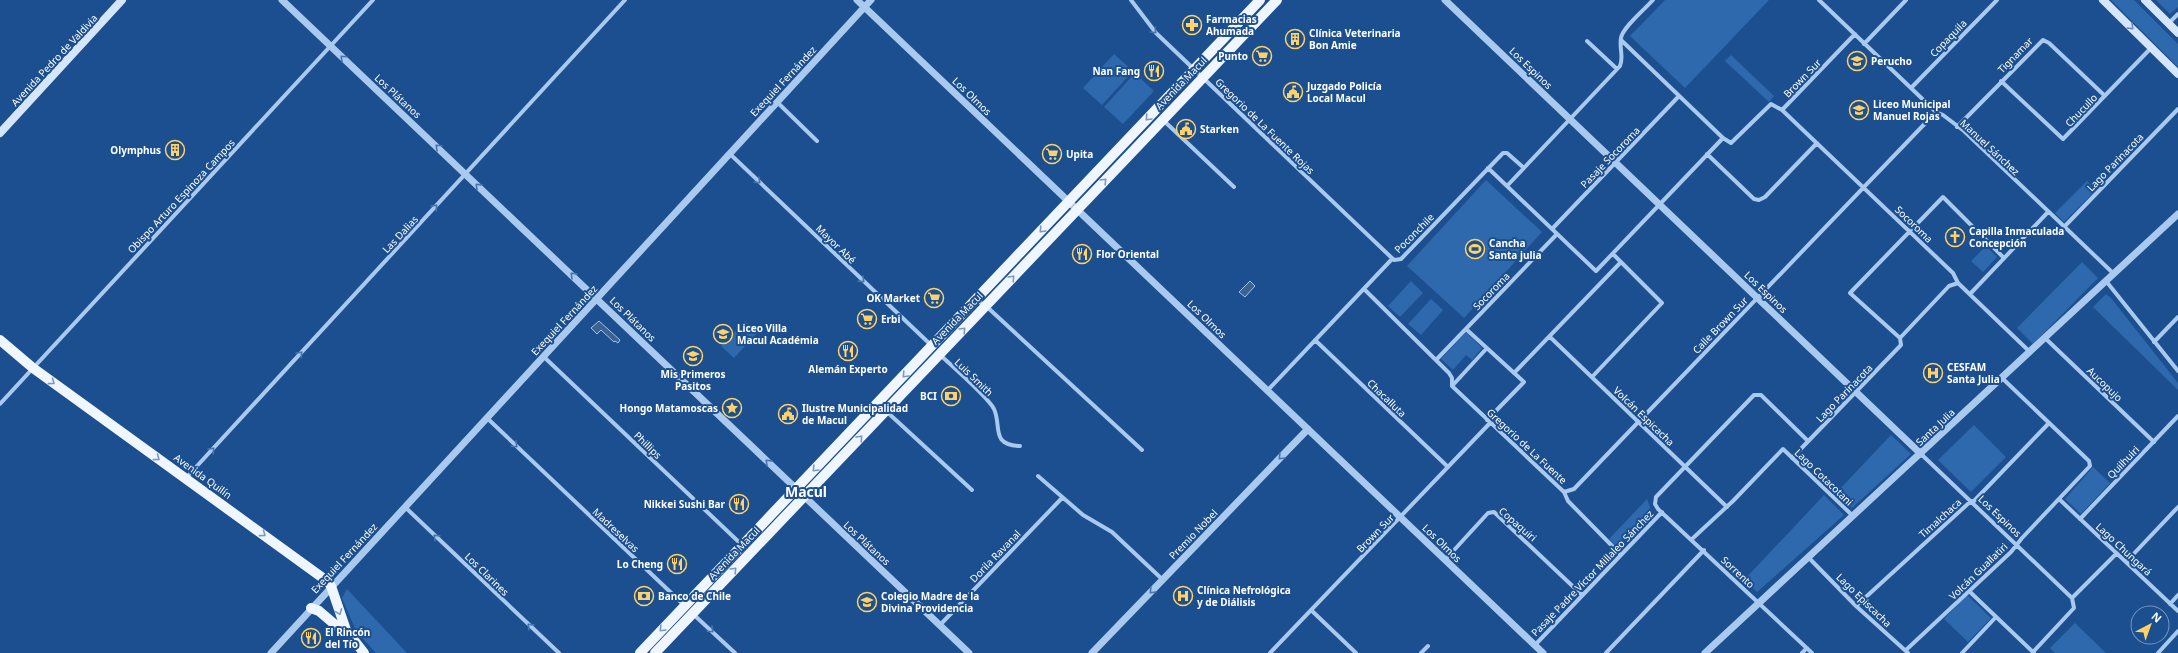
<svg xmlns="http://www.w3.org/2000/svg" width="2178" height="653" font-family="'Noto Sans',sans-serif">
<rect width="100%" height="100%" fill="#1b4f8f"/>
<path fill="#2e69ad" d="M1665,0H1769L1685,88L1630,36Z
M2111,0H2134L2178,44V67Z
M2156,0H2178V7L2170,14Z
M1114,54L1133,71L1102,105L1083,88Z
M1731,55L1774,96L1769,102L1725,61Z
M1135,73L1154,91L1123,124L1104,107Z
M1486,180L1542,232L1464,318L1407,266Z
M2087,181L2096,190L2064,222L2055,213Z
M1986,246L1997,257L1983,272L1971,261Z
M2082,262L2098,278L2033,344L2017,328Z
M1411,281L1423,293L1400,317L1388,306Z
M2106,294L2111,298L2178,383V390L2093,307Z
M1431,299L1443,310L1421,335L1408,324Z
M745,321L757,333L734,358L721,346Z
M1466,332L1482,348L1472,360L1466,355L1453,370L1441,359Z
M1974,425L2006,457L1971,492L1938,460Z
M1891,435L1911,454L1852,508L1836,493Z
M2093,467L2110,483L2081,514L2065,499Z
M1824,495L1844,515L1757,592L1744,580Z
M1647,499L1651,510L1655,514L1620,550L1609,539Z
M347,589L407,653H376L356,631L342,598Z
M1967,595L1991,618L1968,642L1944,619Z
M2075,623L2106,653H2055L2050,648Z"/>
<path fill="#3c6290" stroke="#9cc4f0" d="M1250,281L1255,286L1245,297L1239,292Z
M599,321L620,340L618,343L615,341L614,342L601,330L597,334L591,328Z"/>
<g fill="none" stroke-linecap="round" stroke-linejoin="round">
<path stroke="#a9c9ee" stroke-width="4" d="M1131,0L1156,33L1394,260L1401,259L1503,153H1507L1524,168
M1819,0L1936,112L1943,115L1964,131L2114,274
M2169,23L2178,14
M1621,40L1723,138L1731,143L1771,104L1782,110L1855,34
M1587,41L1617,69
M1864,44L1906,0
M2001,81L2063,139L2151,48
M1911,88L1997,0
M777,102L817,141
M1782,110L1953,273L1958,283L2030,352
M1163,120L1234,187
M1957,127L2043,40L2049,43L2105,96
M730,154L931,345
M1707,154L1754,199L1759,200L1765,197L1817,143
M1488,168L1596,271L1723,138
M1507,186L1620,66C1624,57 1619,48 1621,38C1622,28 1646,8 1653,0
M2064,227L2178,109
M1552,229L1679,96
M2106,281L2178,371
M1364,289L1449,373L1452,378V386L1564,492L1568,501L1621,555
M1970,294L2048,212
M976,300L986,306L1142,450
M1466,329L1524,382L1487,420
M1550,337L1727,507
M1900,338L1949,286L1958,283
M2045,338L2154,442
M1315,340L1448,467
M2154,342L2178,317
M939,354C951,365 988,397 994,409C1002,426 990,445 1020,446
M543,356L742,545
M1436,360L1557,234
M1514,373L1621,262
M1592,377L1662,303L1613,254
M1452,386L1487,348
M1267,391L1392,259
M0,404L373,0
M886,411L972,490
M487,418L685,606
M1808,441L1761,395H1754L1656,497L1655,504L1658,509L1812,653
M1921,454L2072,598L2074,608L2033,652
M1792,458L1901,345L1900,338L1850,293L1943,197L2004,258
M1038,476L1083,515L1112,532L1163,580
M186,478L625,0
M1564,492L1574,489L1936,112
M2059,499L2178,611
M405,507L559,653
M2080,519L2178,416
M1692,539L1733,501L1783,449L1853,516
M1809,558L1856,606L1908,653
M1445,560L1488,513L1494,512L1582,595
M2126,562L2178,507
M1969,591L2034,653
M2072,598L2117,553
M2170,604L2178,595
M1856,606L1971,501H1974L2049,423
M1311,610L1356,653
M693,614L735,653
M940,625L1062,498
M1535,645L1662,512
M1906,650L2011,552L2022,538L2090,466L2089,461L2002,378
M1270,653L1490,423
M1421,653L1428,646
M1606,653L1704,550
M1802,653L1807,648
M1962,653L1996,617
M2158,653L2178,631"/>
<path stroke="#a9c9ee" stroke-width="7" d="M282,0L969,653
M857,0L1543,653
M1445,0L1921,454
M271,653L871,0
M1092,653L1308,429
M1705,653L2178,214"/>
<path stroke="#d6e6fa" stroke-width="8" d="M2103,0L2178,74
M2145,0L2178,33
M0,133L122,0"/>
<path stroke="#f0f6ff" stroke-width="10" d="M0,340L33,368L327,581L331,586L346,630L364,653
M311,608L319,611L346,634
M640,653L1260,0
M655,653L1277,0"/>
</g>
<defs><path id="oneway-chevron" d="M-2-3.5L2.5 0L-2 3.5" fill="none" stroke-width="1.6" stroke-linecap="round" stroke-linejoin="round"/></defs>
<use stroke="#668bba" href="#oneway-chevron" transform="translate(2131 27) rotate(45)"/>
<g stroke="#4674ac">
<use href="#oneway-chevron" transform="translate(1154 31) rotate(46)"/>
<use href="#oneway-chevron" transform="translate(343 58) rotate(-137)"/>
<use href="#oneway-chevron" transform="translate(438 147) rotate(-137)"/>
<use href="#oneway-chevron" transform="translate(758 181) rotate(44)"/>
<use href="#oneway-chevron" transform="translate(478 186) rotate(-136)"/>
<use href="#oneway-chevron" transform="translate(435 207) rotate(-47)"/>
<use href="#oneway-chevron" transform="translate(573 275) rotate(-136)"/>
<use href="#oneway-chevron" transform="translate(862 280) rotate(44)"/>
<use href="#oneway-chevron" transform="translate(300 354) rotate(-47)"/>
<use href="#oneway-chevron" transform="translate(515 445) rotate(43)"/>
<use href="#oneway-chevron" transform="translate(212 450) rotate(-47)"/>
<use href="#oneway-chevron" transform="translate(1281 457) rotate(134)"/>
<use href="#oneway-chevron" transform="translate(768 462) rotate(-136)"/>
<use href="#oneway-chevron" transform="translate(436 537) rotate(-136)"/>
<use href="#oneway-chevron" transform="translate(1152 591) rotate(134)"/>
<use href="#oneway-chevron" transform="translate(530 626) rotate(-136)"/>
<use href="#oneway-chevron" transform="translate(711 630) rotate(43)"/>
</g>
<g stroke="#7b9ac1">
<use href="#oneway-chevron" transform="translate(1148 118) rotate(133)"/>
<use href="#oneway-chevron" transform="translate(1104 181) rotate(-46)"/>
<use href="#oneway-chevron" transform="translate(1042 230) rotate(133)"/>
<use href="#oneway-chevron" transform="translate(1012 278) rotate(-47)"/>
<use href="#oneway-chevron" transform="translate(963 330) rotate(-46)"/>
<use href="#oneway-chevron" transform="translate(905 375) rotate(133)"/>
<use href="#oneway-chevron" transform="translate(52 382) rotate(36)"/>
<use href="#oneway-chevron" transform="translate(860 438) rotate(-47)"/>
<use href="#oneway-chevron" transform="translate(157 458) rotate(36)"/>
<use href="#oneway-chevron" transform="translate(815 469) rotate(134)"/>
<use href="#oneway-chevron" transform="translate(263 534) rotate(36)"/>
<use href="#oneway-chevron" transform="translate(734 570) rotate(-46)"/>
<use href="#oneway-chevron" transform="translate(339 612) rotate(69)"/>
<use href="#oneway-chevron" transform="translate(662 629) rotate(134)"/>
</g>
<defs>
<g id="pharmacy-ring" transform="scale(1)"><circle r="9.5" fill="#1b4f8f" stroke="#ffd166" stroke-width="1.5"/><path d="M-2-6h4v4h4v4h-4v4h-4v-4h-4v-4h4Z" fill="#ffd166"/></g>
<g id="building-ring" transform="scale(1)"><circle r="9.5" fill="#1b4f8f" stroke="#ffd166" stroke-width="1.5"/><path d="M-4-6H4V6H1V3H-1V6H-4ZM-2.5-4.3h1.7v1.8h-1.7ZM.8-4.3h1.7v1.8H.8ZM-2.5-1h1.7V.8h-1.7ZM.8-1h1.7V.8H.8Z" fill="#ffd166"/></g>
<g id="supermarket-ring" transform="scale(1)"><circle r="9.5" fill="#1b4f8f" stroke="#ffd166" stroke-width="1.5"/><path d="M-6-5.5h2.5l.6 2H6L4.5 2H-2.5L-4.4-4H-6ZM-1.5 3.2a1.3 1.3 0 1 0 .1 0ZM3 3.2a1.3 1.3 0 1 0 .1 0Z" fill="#ffd166"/></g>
<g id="school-ring" transform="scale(1)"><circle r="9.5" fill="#1b4f8f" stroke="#ffd166" stroke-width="1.5"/><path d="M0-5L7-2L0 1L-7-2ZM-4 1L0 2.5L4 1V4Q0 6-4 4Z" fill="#ffd166"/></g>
<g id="restaurant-ring" transform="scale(1)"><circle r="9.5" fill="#1b4f8f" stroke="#ffd166" stroke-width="1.5"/><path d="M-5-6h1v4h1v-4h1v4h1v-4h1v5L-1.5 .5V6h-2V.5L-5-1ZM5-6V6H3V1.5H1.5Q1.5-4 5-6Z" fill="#ffd166"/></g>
<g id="civic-ring" transform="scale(1)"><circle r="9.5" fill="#1b4f8f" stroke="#ffd166" stroke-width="1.5"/><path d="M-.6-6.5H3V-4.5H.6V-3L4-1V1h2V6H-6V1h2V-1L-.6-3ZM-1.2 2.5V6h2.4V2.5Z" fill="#ffd166"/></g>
<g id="church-ring" transform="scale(1)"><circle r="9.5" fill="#1b4f8f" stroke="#ffd166" stroke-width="1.5"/><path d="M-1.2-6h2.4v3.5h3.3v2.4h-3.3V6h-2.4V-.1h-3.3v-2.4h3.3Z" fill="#ffd166"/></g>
<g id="stadium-ring" transform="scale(1)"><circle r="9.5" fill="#1b4f8f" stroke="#ffd166" stroke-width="1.5"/><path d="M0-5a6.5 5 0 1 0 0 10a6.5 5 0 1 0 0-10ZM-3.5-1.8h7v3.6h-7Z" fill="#ffd166"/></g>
<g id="hospital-ring" transform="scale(1)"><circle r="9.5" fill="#1b4f8f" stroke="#ffd166" stroke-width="1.5"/><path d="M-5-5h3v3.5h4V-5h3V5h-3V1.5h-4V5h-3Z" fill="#ffd166"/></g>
<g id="bank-ring" transform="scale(1)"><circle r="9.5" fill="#1b4f8f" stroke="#ffd166" stroke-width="1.5"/><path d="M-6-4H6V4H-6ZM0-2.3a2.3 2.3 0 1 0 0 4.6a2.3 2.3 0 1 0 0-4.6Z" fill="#ffd166"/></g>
<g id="sight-ring" transform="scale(1)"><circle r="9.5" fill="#1b4f8f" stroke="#ffd166" stroke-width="1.5"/><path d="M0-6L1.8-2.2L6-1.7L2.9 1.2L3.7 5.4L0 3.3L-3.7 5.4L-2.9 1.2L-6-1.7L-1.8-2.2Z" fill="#ffd166"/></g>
</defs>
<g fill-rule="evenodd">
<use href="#pharmacy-ring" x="1192" y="25"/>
<use href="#building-ring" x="1295" y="39"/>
<use href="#supermarket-ring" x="1262" y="56"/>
<use href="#school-ring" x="1857" y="61"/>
<use href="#restaurant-ring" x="1154" y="71"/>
<use href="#civic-ring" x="1293" y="92"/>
<use href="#school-ring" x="1859" y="110"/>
<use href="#civic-ring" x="1186" y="129"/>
<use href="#building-ring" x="175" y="150"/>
<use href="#supermarket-ring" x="1052" y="154"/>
<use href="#church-ring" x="1955" y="237"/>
<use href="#stadium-ring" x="1475" y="249"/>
<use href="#restaurant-ring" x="1082" y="254"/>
<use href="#supermarket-ring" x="934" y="298"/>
<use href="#supermarket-ring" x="867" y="319"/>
<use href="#school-ring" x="723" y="334"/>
<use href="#restaurant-ring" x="848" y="351"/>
<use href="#school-ring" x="693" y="356"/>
<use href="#hospital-ring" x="1933" y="373"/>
<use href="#bank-ring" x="951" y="396"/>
<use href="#sight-ring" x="732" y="408"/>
<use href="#civic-ring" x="788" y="414"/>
<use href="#restaurant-ring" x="739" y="504"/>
<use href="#restaurant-ring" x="677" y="564"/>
<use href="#bank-ring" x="644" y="596"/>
<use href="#hospital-ring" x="1183" y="596"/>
<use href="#school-ring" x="867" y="602"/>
<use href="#restaurant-ring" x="311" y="638"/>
</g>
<g text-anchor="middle" stroke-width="4" stroke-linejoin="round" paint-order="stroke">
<g font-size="10" font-weight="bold" fill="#fff" stroke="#1b4f8f" text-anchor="start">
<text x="1206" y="23">Farmacias<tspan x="1206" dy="12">Ahumada</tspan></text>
<text x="1309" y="37">Clínica Veterinaria<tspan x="1309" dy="12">Bon Amie</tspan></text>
<text x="1248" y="60" text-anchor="end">Punto</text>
<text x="1871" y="65">Perucho</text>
<text x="1140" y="75" text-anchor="end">Nan Fang</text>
<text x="1307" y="90">Juzgado Policía<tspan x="1307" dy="12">Local Macul</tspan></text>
<text x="1873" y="108">Liceo Municipal<tspan x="1873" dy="12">Manuel Rojas</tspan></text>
<text x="1200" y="133">Starken</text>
<text x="161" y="154" text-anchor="end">Olymphus</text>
<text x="1066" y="158">Upita</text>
<text x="1969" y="235">Capilla Inmaculada<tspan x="1969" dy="12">Concepción</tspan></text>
<text x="1489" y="247">Cancha<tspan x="1489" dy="12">Santa julia</tspan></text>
<text x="1096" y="258">Flor Oriental</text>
<text x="920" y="302" text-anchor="end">OK Market</text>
<text x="881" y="323">Erbi</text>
<text x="737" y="332">Liceo Villa<tspan x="737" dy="12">Macul Académia</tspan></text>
<text x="1947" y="371">CESFAM<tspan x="1947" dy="12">Santa Julia</tspan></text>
<text x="848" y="373" text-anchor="middle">Alemán Experto</text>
<text x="693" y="378" text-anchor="middle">Mis Primeros<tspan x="693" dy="12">Pasitos</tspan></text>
<text x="937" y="400" text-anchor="end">BCI</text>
<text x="718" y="412" text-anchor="end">Hongo Matamoscas</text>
<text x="802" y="412">Ilustre Municipalidad<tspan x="802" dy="12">de Macul</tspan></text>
<text x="725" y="508" text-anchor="end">Nikkei Sushi Bar</text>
<text x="663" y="568" text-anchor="end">Lo Cheng</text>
<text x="1197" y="594">Clínica Nefrológica<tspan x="1197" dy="12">y de Diálisis</tspan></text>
<text x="658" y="600">Banco de Chile</text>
<text x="881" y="600">Colegio Madre de la<tspan x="881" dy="12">Divina Providencia</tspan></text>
<text x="325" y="636">El Rincón<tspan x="325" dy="12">del Tío</tspan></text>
</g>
<g font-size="10" fill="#fff" stroke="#1b4f8f">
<text transform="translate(1948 38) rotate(-46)" y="4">Copaquila</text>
<text transform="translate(2015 55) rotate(-46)" y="4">Tignamar</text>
<text transform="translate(54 60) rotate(-47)" y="4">Avenida Pedro de Valdivia</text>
<text transform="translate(1531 68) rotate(44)" y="4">Los Espinos</text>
<text transform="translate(1802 78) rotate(-46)" y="4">Brown Sur</text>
<text transform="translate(783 81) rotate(-47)" y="4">Exequiel Fernández</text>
<text transform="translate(1181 83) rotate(-46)" y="4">Avenida Macul</text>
<text transform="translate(398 96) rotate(43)" y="4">Los Plátanos</text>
<text transform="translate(972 96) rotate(44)" y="4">Los Olmos</text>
<text transform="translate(2081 110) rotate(-46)" y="4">Chucullo</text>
<text transform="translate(1265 126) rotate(44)" y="4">Gregorio de La Fuente Rojas</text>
<text transform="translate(1990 147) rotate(43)" y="4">Manuel Sánchez</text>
<text transform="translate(1610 157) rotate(-46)" y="4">Pasaje Socoroma</text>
<text transform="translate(2115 162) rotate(-46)" y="4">Lago Parinacota</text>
<text transform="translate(181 196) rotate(-47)" y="4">Obispo Arturo Espinoza Campos</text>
<text transform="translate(1914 224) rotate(44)" y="4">Socoroma</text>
<text transform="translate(1414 233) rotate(-45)" y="4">Poconchile</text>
<text transform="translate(400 234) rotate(-47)" y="4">Las Dalias</text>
<text transform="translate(836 244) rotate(44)" y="4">Mayor Abé</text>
<text transform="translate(1491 291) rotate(-46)" y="4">Socoroma</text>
<text transform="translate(1766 292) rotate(44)" y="4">Los Espinos</text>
<text transform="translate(957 318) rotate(-46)" y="4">Avenida Macul</text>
<text transform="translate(633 319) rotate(44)" y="4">Los Plátanos</text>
<text transform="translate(1207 319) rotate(44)" y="4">Los Olmos</text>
<text transform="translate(564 320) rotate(-47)" y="4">Exequiel Fernández</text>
<text transform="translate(1720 325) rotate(-46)" y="4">Calle Brown Sur</text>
<text transform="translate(974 377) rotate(44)" y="4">Luis Smith</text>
<text transform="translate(2105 384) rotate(44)" y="4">Aucopujo</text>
<text transform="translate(1844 393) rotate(-46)" y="4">Lago Parinacota</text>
<text transform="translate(1387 398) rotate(44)" y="4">Chacalluta</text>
<text transform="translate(1644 416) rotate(44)" y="4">Volcán Espicacha</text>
<text transform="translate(1935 427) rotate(-43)" y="4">Santa Julia</text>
<text transform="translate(648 445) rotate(44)" y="4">Phillips</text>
<text transform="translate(1527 446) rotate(43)" y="4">Gregorio de La Fuente</text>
<text transform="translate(2123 462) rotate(-46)" y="4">Quilhuiri</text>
<text transform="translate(203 476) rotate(36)" y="4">Avenida Quilín</text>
<text transform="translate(1824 477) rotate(44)" y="4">Lago Cotacotani</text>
<text transform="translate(2000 516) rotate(44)" y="4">Los Espinos</text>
<text transform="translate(1940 518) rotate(-42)" y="4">Timalchaca</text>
<text transform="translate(1518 524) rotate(41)" y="4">Copaquiri</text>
<text transform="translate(616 530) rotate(43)" y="4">Madreselvas</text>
<text transform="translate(1375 533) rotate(-46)" y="4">Brown Sur</text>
<text transform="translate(1193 534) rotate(-46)" y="4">Premio Nobel</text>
<text transform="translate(867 543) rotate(43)" y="4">Los Plátanos</text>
<text transform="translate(1442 543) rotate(44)" y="4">Los Olmos</text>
<text transform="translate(2124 549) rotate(43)" y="4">Lago Chungará</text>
<text transform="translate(734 553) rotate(-46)" y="4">Avenida Macul</text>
<text transform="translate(995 556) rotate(-46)" y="4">Dorila Ravanal</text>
<text transform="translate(344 558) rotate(-47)" y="4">Exequiel Fernández</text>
<text transform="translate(1978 571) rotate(-44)" y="4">Volcán Guallatiri</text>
<text transform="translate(1738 572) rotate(43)" y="4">Sorrento</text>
<text transform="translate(1592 573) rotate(-46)" y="4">Pasaje Padre Víctor Millaleo Sánchez</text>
<text transform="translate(487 574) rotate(44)" y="4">Los Clarines</text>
<text transform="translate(1864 600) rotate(44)" y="4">Lago Episcacha</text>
</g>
<g font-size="14" font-weight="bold" fill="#fff" stroke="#1b4f8f">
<text x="806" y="497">Macul</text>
</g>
</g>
<g transform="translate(2150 625) rotate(41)"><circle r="19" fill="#1b4f8f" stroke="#7695bc"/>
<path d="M0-3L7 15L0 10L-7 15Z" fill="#ffd166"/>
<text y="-6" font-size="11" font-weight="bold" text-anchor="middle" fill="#ffffff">N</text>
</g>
</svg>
